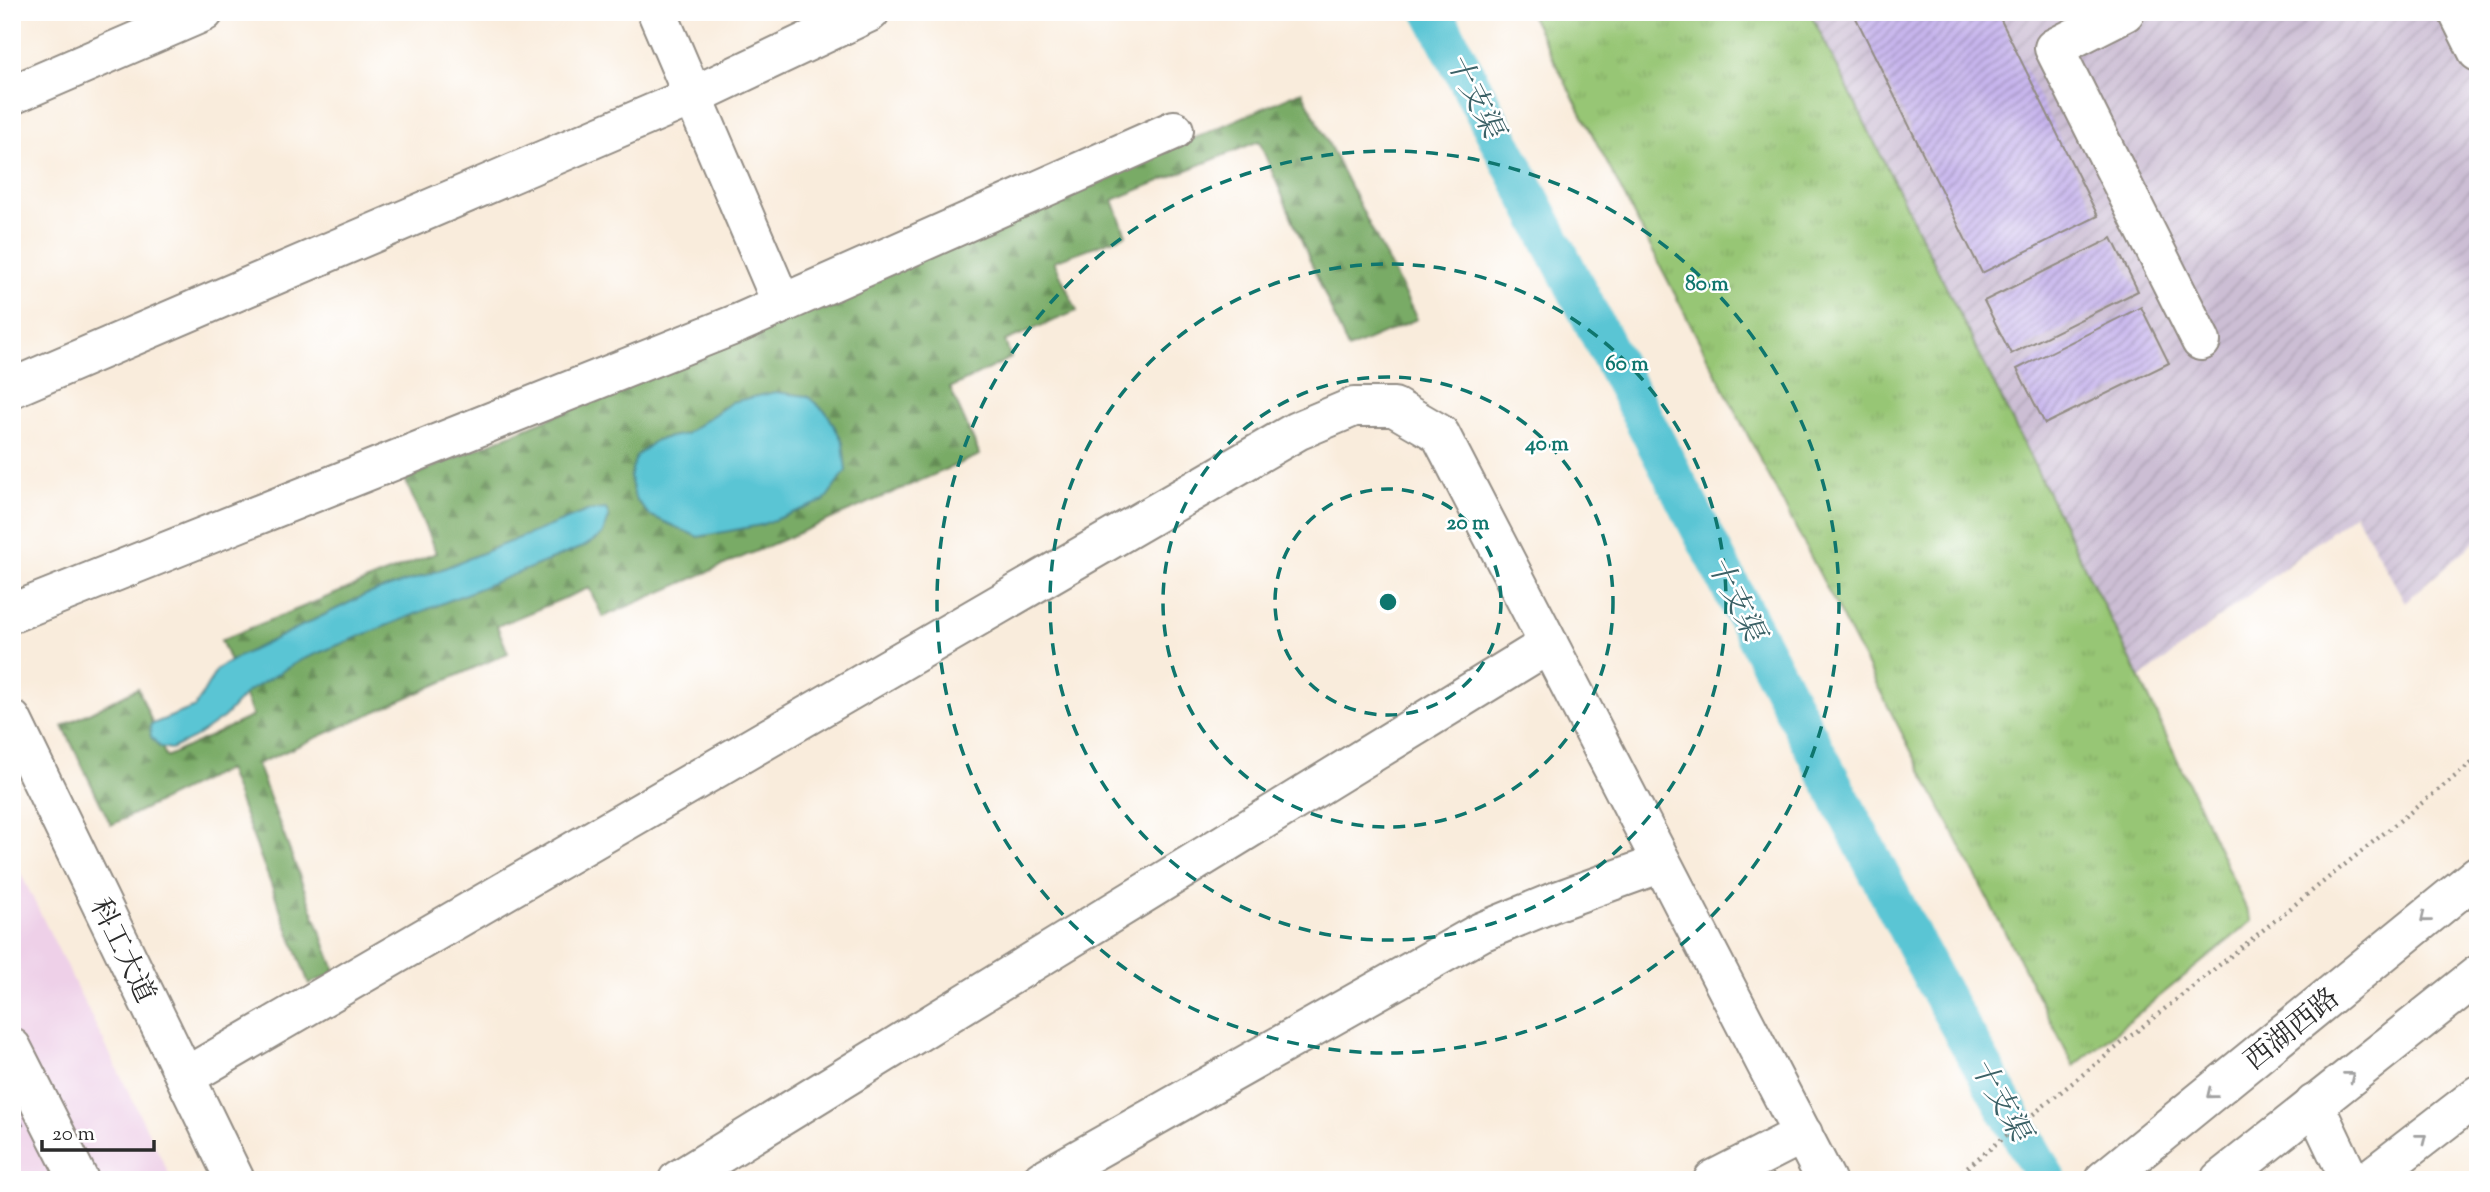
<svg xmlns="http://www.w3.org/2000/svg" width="2490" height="1192" font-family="'Sorts Mill Goudy','Noto Serif SC',serif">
<defs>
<pattern id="industrial-furrows" width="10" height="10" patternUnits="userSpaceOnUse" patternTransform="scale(1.75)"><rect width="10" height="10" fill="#ccbed4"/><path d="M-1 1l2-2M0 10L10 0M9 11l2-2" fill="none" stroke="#afa3b6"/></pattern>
<pattern id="grass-tufts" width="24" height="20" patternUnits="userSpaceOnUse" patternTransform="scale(1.75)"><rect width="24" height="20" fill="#97c675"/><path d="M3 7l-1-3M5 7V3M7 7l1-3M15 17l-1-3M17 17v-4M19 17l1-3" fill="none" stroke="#82aa65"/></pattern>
<pattern id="forest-firs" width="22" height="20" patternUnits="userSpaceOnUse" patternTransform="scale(1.75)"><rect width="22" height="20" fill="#79ab66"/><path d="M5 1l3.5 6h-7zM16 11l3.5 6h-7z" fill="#638b54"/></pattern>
<pattern id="building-hatch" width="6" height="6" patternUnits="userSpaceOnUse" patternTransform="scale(1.75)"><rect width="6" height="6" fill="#c7b5ed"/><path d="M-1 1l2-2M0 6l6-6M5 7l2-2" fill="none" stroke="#a293c0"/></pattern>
</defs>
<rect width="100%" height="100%" fill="#fff"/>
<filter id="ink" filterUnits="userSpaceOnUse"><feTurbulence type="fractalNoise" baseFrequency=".0143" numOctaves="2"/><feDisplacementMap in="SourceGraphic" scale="14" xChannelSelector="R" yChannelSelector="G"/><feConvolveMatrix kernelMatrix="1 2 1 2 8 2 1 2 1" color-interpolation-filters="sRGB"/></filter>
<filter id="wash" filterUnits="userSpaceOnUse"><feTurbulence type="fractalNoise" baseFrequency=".00686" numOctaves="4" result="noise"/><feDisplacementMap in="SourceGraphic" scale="28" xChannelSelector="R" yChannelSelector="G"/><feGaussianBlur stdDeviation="1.57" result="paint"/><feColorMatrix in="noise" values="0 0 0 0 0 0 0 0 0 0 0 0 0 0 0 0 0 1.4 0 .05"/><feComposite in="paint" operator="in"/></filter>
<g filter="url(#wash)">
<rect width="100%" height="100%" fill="#f9ecdc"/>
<path fill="#eed0e8" d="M12,856L172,1180H12Z"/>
<path fill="url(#industrial-furrows)" d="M1810,12H2478V539L2405,602L2355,513L2140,679Z"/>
<path fill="url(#grass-tufts)" stroke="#617850" stroke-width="2" d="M1529,12H1810L2140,679L2252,921L2074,1066Z"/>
<path fill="url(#forest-firs)" stroke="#526b48" stroke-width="2" d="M1302,91L1417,319L1348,349L1259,141L1113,200L1126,235L1054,261L1077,311L1005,341L1011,358L950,388L980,455L603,617L589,588L497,626L508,653L257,764L336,973L309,984L227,769L111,825L63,726L138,688L166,757L253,716L221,640L436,553L405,479L700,355Z"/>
<path fill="#5ac5d4" stroke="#427880" stroke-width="2" d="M775,392L807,396L827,413L843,442L846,471L824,501L761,525L698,537L649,515L635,498L630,477L636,456L656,440L685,434L732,402Z
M606,509L609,517L602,535L585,546L301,660L247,692L224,717L194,738L171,749L160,747L151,737L150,725L195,707L217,669L238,657L365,595L427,575L587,511Z"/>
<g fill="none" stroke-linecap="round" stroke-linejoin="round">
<path stroke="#5ac5d4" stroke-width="40" d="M1433,12L1936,984L2047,1180"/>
</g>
<g id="blocks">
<path fill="url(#building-hatch)" d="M1853,12H1997L2098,216L1982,273Z
M2112,238L2138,291L2011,354L1984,301Z
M2141,307L2169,363L2045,424L2017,369Z
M12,1105L23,1125L12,1131Z
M1766,1165L1778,1180H1749Z"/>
</g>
</g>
<g filter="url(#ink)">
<use href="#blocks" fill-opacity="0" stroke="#928c84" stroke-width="2"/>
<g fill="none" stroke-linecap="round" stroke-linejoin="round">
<g stroke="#928c84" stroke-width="42">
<path id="minor" d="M657,12L782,304
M2125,12L2054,48L2201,341
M2458,12L2478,52
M12,95L204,12
M12,388L693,96L870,12
M12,613L739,323L1174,130
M12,720L235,1180
M12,1048L79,1180
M185,1077L1297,431L1354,407H1394L1440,434L1826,1180
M2314,1104L2350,1180
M678,1180L1549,644
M1042,1180L1481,932L1554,902L1662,863
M1713,1180L1803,1134
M2368,1180L2478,1095"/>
</g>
<g stroke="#928c84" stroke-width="42">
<path id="major" d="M2104,1180L2478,875
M2220,1180L2478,975"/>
</g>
<path stroke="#928c84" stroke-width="4.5" stroke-dasharray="2 5" stroke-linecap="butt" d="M1951,1180L2478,758"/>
<use href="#minor" stroke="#fff" stroke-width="38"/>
<use href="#major" stroke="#fff" stroke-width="38"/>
</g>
<defs><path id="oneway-chevron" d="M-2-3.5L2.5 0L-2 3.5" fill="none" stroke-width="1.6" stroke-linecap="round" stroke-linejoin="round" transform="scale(1.75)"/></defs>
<g stroke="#a0a0a0">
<use href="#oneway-chevron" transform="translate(2425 918) rotate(141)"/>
<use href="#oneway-chevron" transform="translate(2350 1076) rotate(-38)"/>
<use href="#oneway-chevron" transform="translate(2211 1094) rotate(141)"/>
<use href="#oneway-chevron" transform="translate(2422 1138) rotate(-38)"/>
</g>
</g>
<g fill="none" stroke="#0f766e" stroke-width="3.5" stroke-dasharray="12 9">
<circle cx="1388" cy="602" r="113"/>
<circle cx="1388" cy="602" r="225"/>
<circle cx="1388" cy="602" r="338"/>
<circle cx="1388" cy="602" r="451"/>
</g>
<g text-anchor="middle" stroke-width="5" stroke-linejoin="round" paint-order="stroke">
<g font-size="28" fill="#2b2b2b" stroke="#fff">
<text transform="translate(124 950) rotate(64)" y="10">科工大道</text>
<text transform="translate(2291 1028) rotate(-39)" y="10">西湖西路</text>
</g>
<g font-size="30" font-style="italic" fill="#3b6166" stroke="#fff">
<text transform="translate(1475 95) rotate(63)" y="10">十支渠</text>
<text transform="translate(1736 598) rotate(63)" y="10">十支渠</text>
<text transform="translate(2001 1099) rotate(60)" y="10">十支渠</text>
</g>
</g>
<circle cx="1388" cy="602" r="10" fill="#0f766e" stroke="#fff" stroke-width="3.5"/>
<g font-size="21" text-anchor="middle" font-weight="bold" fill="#0f766e" stroke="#fff" stroke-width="5" stroke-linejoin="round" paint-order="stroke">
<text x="1707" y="290">80 m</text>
<text x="1627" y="370">60 m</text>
<text x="1547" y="450">40 m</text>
<text x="1468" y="529">20 m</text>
</g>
<rect width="2490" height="1192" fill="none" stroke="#fff" stroke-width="42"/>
<path d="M42 1140v10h112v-10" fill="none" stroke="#2b2b2b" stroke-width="3.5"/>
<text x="52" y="1140" font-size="21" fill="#2b2b2b" stroke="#ffffff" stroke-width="5" paint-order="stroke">20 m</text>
</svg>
